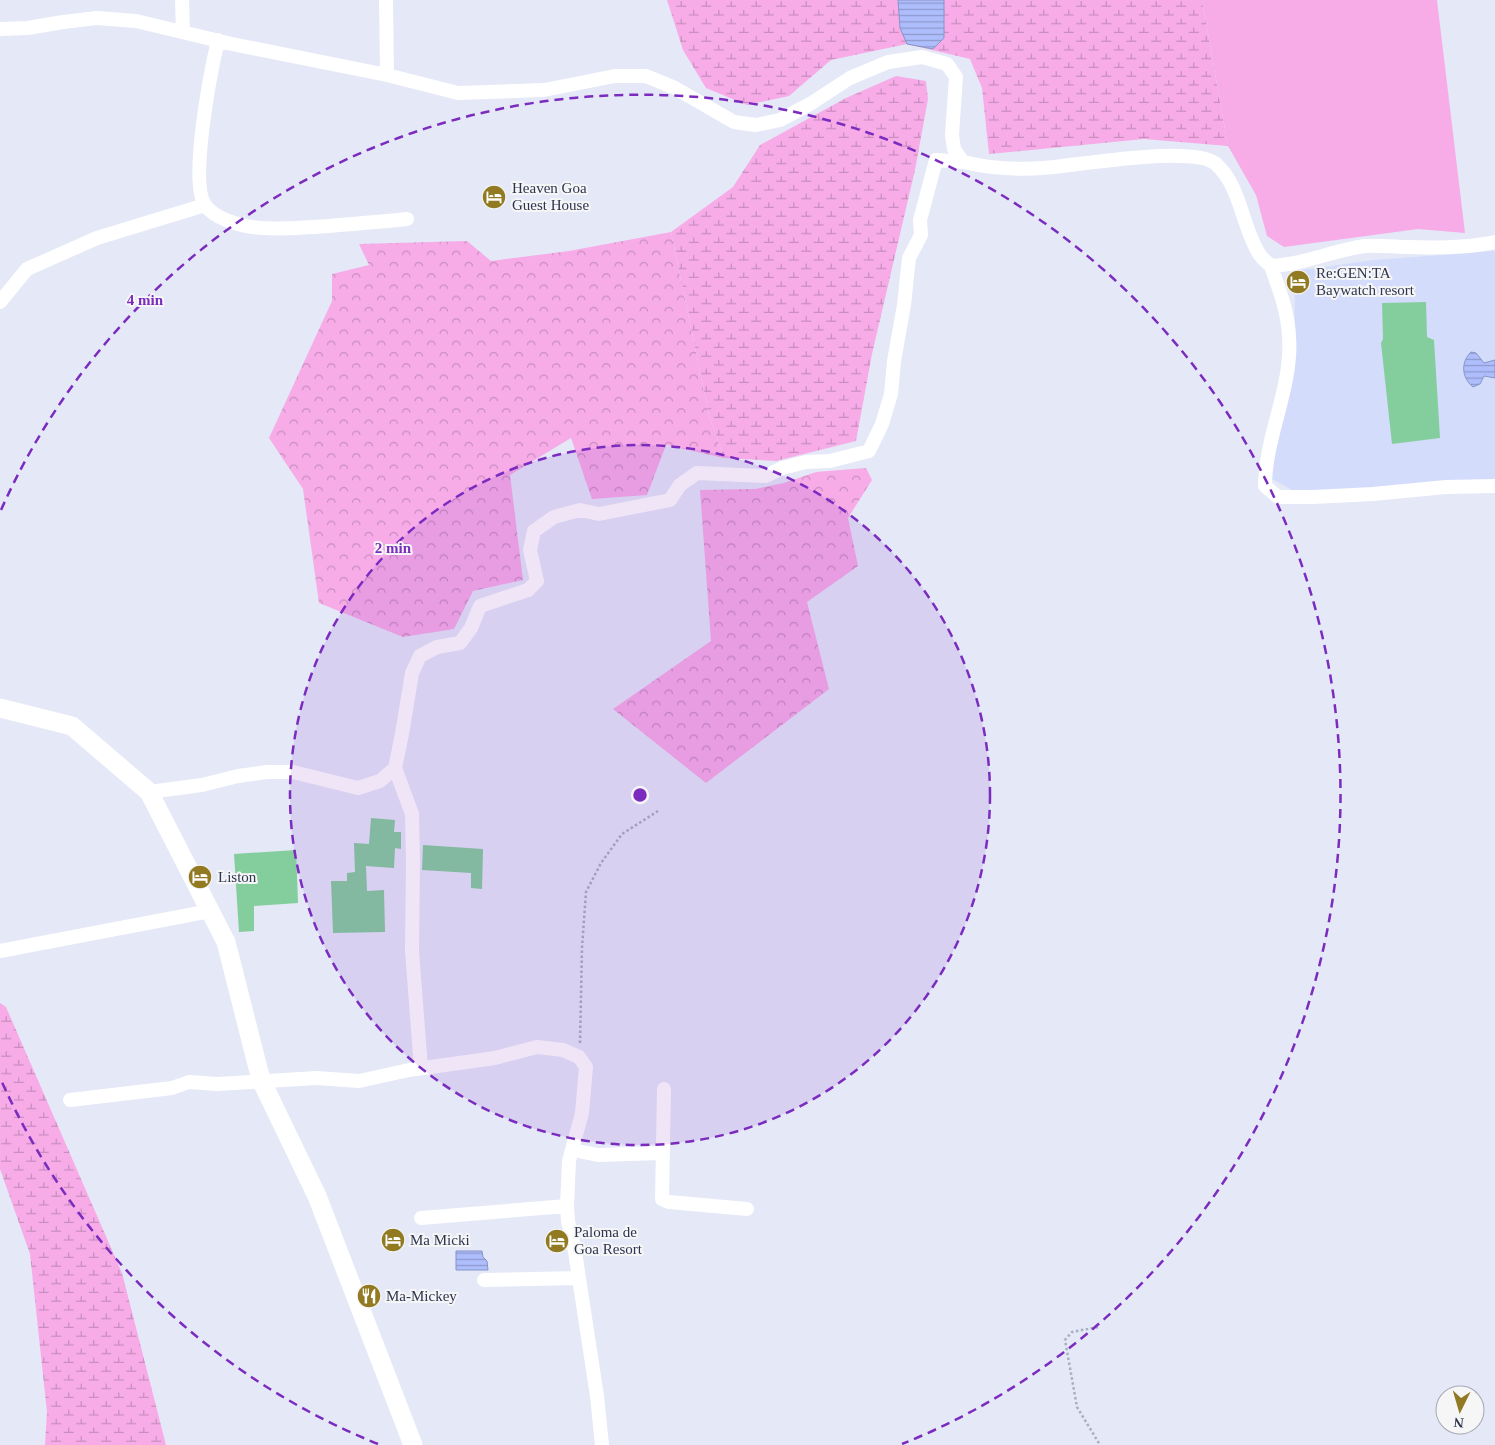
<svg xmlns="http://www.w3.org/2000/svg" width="1495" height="1445" font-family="Georgia,serif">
<defs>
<pattern id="forest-crowns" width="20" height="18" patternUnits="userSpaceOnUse" patternTransform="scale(1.25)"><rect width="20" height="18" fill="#f7ace8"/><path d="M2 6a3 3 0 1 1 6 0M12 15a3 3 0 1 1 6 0" fill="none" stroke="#c88dbe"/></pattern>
<pattern id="wetland-marsh" width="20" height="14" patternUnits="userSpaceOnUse" patternTransform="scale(1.25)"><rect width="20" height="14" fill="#f7ace8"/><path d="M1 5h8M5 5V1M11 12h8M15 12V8" fill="none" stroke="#c88dbe"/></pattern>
<pattern id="water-rules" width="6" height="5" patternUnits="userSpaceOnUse" patternTransform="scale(1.25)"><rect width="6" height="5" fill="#aebdfb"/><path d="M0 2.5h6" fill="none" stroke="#8e9ace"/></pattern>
</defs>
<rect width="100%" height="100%" fill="#e4e8f7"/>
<path fill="#d4dcfc" d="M1495,251V481L1296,492L1270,478L1294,367L1295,271L1374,260Z"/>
<path fill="#f7ace8" d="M1202,0H1437L1465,233L1418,229L1284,247L1267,236L1256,195L1228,146Z"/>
<path fill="url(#forest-crowns)" d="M671,232L709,415L724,458L666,445L647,495L592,499L571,438L510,475L523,580L473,591L454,629L403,637L319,603L303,489L269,438L332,301V274L369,265L359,244L467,241L491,261L569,251Z
M866,468L872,480L848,518L858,566L807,602L829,689L706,783L613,709L711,641L700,490L755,489L784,483L816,472Z"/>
<path fill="url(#wetland-marsh)" d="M667,0H1202L1228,146L1144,139L989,154L982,88L970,59L907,44L831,60L789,96L747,105L706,88L683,50Z
M896,76L926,81L928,99L915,170L872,354L856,441L776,461L724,458L709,415L671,232L733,187L760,145L846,98Z
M0,1003L6,1007L122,1273L166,1445H45L47,1412L30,1254L0,1169Z"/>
<path fill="url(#water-rules)" stroke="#8794c8" d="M898,0H944V38L933,49L907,44L900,28Z
M1471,352L1476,353L1484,363L1495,360V378L1484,376L1480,384L1473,387C1462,378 1460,363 1471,352Z
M456,1251H482L483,1257L487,1261L488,1270H456Z"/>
<path fill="#84cd9c" d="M1426,302L1427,337L1434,340L1440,438L1392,444L1381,343L1383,339L1382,303Z
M371,818L395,820L394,832H401V849L395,848L394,868L366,866L367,891L384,890L385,932L333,933L331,881H347V873L355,872L354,843L369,844Z
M423,845L483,849L482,889L471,888V873L422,870Z
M296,850L298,903L254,906V931L239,932L234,854Z"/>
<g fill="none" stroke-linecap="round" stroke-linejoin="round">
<path stroke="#a9aec1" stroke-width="2.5" stroke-dasharray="2.5 2.5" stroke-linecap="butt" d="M580,1043L582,948L586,892L601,863L622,834L658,811
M1098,1327L1072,1332L1065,1340L1077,1407L1100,1445"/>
<path stroke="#fff" stroke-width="14" d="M182,0L183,32
M386,0L387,75
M0,29L28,28L63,22L97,18L136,21L232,44L387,75L458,93L544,90L615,76H646L675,88L734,122L756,125L780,120L810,104L850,78L888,62L922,57L947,64L956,77L952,135L954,149L963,162C989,168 1016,170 1043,168C1076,166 1194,144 1216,164C1240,185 1242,225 1258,252C1261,258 1267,262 1271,266C1303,265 1333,250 1365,246C1378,245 1393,247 1407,247C1437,248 1466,248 1495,242
M218,40C211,70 189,182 205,205C214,218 237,225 252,227C271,230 293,228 313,227C344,225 376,222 407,219
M1271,266C1279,289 1288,312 1289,336C1293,387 1265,436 1265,486L1278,497H1313L1373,494L1446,487L1495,486
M0,302L27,269L97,238L205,205
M395,768L412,814L413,862L412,951L421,1068
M149,792L202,785L238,776L267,772H293L358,788L380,781L395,768L402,734L412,673L420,656L437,647L460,643L471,628L480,606L528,590L537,581L530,550L534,531L554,517L580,510L599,514L670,500L680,485L697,473L766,476L782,468L806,462L830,461L869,451L882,424L891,394L894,361L904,305L909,258L921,235L920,220L936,160L963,162
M0,951L210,911
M664,1089L662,1199L669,1202L747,1209
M70,1100L172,1088L189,1082L217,1084L317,1078L359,1081L409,1070L495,1058L537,1047L563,1050L579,1057L586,1067L582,1113L569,1161L567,1206L568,1221L575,1252L597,1396L602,1445
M573,1150L598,1155L662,1153
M421,1218L567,1206
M484,1280L579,1278"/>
<path stroke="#fff" stroke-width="19" d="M0,708L72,726L149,792L226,942L261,1080L317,1196L413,1445"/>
</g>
<circle cx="640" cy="795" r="350" fill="#7b2cbf" fill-opacity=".12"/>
<g fill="none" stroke="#7b2cbf" stroke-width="2.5" stroke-dasharray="9 6">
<circle cx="640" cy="795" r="350"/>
<path d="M378 1444A700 700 0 0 1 1 1080M1 510A700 700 0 1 1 902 1444"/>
</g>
<defs>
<g id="hotel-disc" transform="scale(1.25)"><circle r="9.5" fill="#917a21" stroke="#f6f6f6"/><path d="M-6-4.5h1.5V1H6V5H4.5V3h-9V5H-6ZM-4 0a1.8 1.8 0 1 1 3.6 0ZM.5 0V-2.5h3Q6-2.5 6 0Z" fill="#fff"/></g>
<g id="restaurant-disc" transform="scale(1.25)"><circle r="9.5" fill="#917a21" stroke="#f6f6f6"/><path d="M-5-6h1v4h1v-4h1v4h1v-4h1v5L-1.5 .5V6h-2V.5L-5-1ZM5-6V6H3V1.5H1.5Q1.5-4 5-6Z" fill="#fff"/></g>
</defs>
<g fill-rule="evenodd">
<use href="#hotel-disc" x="494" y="197"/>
<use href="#hotel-disc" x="1298" y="282"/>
<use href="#hotel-disc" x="200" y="877"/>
<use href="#hotel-disc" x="393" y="1240"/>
<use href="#hotel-disc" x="557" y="1241"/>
<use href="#restaurant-disc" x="369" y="1296"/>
</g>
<g text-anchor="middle" stroke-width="4" stroke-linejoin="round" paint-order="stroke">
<g font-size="15" fill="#2d3450" stroke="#f6f6f6" text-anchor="start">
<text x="512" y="193">Heaven Goa<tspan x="512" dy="17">Guest House</tspan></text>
<text x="1316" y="278">Re:GEN:TA<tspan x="1316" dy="17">Baywatch resort</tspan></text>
<text x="218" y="882">Liston</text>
<text x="574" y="1237">Paloma de<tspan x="574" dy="17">Goa Resort</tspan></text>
<text x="410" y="1245">Ma Micki</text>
<text x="386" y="1301">Ma-Mickey</text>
</g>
</g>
<circle cx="640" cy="795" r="8" fill="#7b2cbf" stroke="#f6f6f6" stroke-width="2.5"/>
<g font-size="15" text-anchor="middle" font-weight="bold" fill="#7b2cbf" stroke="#f6f6f6" stroke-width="4" stroke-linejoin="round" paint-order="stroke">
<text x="145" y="305">4 min</text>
<text x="393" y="553">2 min</text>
</g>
<g transform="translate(1460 1410) rotate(185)"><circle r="24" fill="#f6f6f6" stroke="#a6a8b4"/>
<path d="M0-4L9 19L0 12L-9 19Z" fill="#917a21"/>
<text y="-8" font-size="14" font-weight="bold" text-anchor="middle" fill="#2d3450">N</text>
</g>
</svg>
